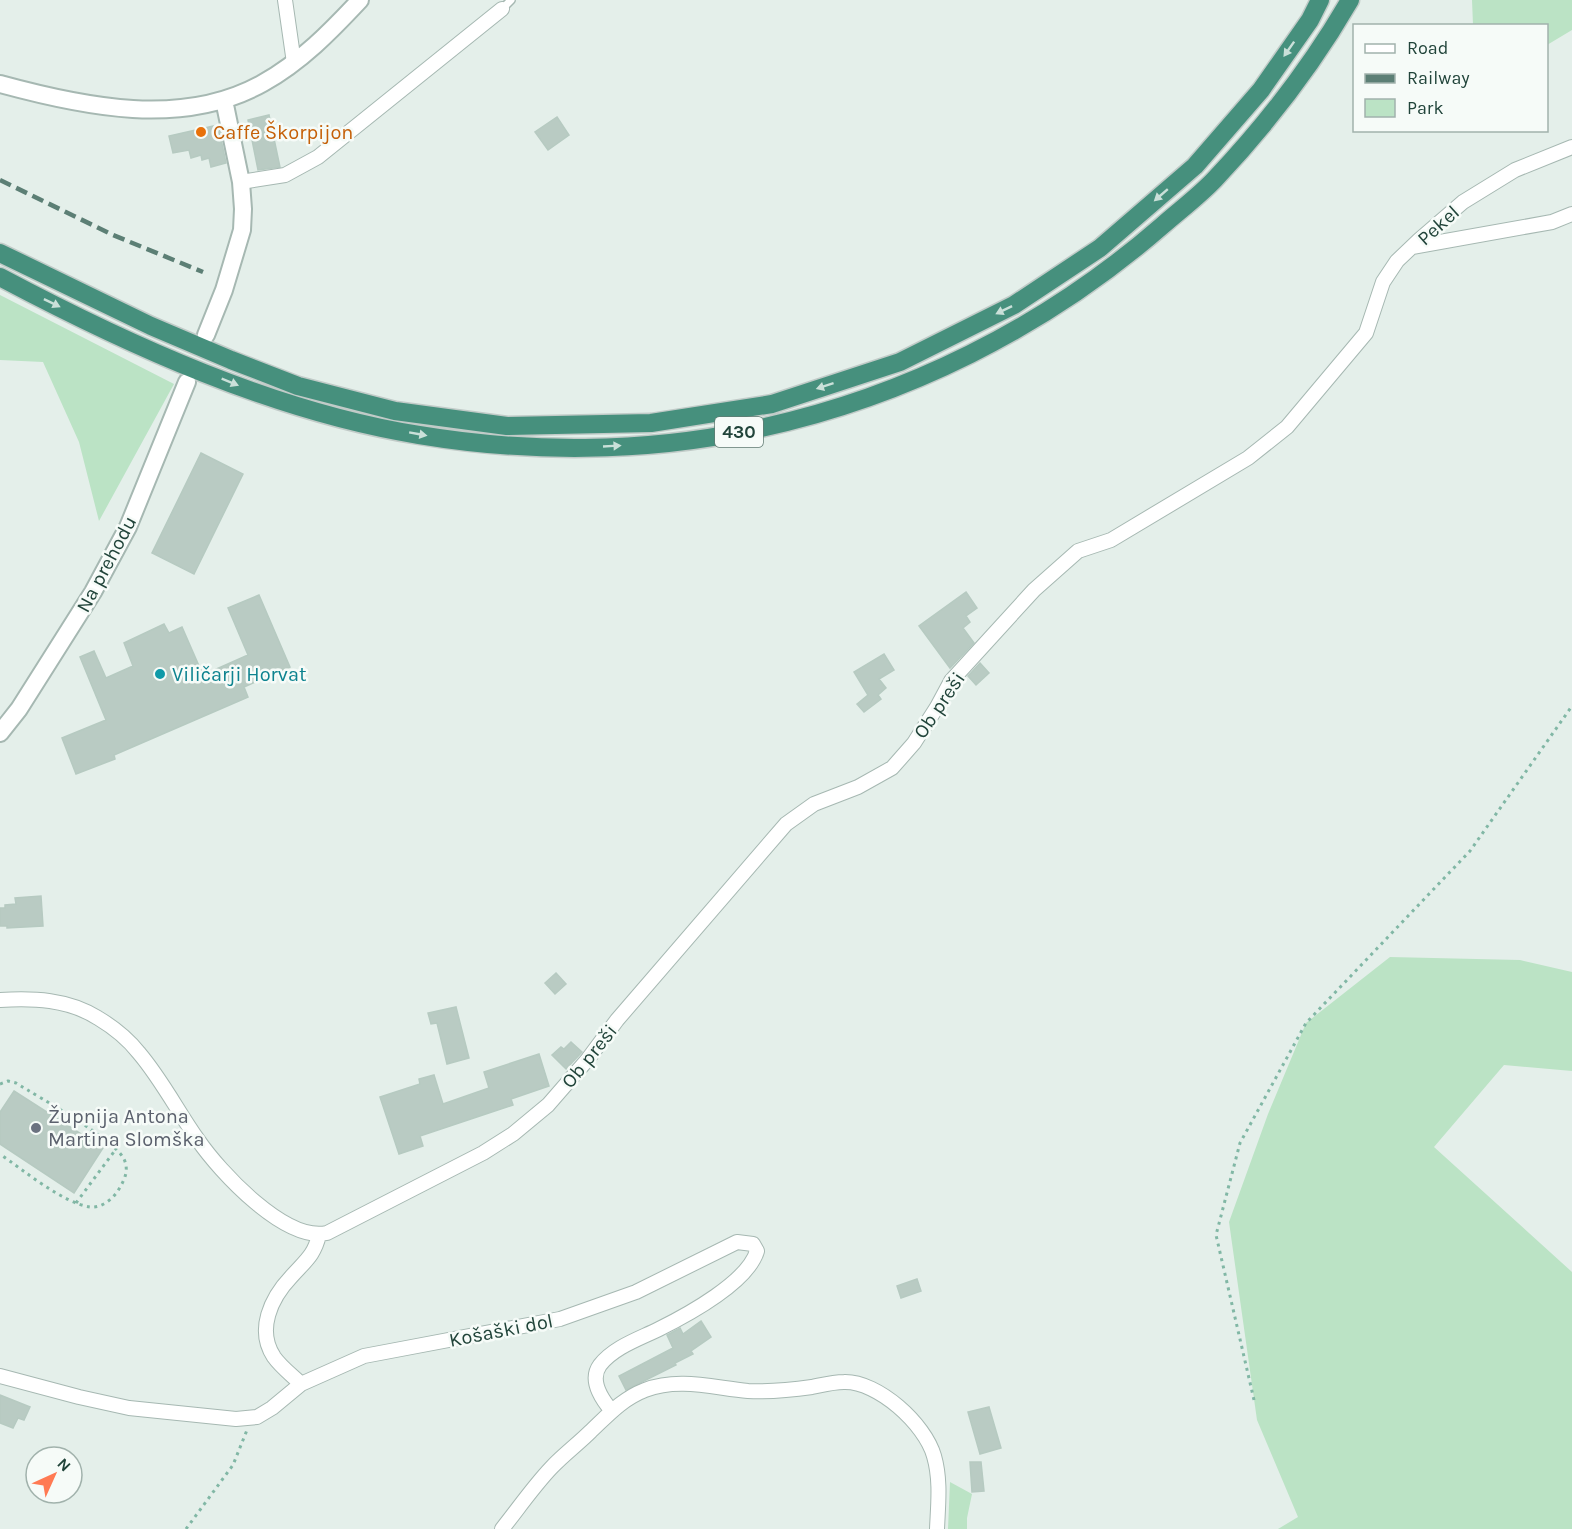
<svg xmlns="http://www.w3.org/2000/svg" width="1572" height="1529" font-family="Karla,sans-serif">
<rect width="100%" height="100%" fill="#e4efea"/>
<path fill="#bbe3c5" d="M1472,0H1572V30L1547,45L1546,26L1473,25Z
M0,295L174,384L99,521L79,442L43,362L0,360Z
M1390,957L1520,960L1572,972V1071L1504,1065L1434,1147L1572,1272V1529H1278L1298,1517L1257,1420L1229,1222L1268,1114L1306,1023Z
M950,1482L972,1494L967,1518V1529H948Z"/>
<path fill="#b9cbc3" stroke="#b6cac1" stroke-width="1.5" d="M269,115L280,167L258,170L248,120Z
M557,117L569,135L548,150L535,132Z
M218,125L226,163L211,167L209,158L202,160L201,155L191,158L189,150L173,153L169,136Z
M201,453L243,474L194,574L152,553Z
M966,592L977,608L966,616L970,622L963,628L974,643L950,668L919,626Z
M259,595L290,667L244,687L248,697L114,755L115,759L76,774L62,738L106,720L80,657L94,651L106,678L133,666L124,643L164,624L169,633L182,627L203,675L248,655L228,608Z
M884,654L894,670L879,679L886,688L878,695L881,699L864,712L857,704L868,695L854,672Z
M980,663L989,673L976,685L968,676Z
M41,896L43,926L7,928V926H0V908H5V905L16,904L15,898Z
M556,973L566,984L555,994L545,983Z
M456,1007L469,1058L447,1064L437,1023L431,1024L428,1013Z
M571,1042L582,1052L566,1069L552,1055L561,1047L564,1049Z
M539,1054L549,1086L511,1099L513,1105L420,1136L423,1146L399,1154L380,1097L420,1084L419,1079L434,1075L443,1104L489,1088L484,1072Z
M14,1091L103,1148L74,1193L0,1144V1112Z
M917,1279L921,1291L901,1298L897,1286Z
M701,1321L711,1337L691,1351L693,1354L675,1363L676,1365L626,1390L619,1376L673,1348L667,1335L680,1328L683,1334Z
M0,1395L30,1407L24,1420L18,1418L13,1428L0,1423Z
M989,1407L1001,1448L980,1454L968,1412Z
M970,1462H981L984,1491L972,1492Z"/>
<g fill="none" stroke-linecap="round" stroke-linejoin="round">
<g stroke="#a6b8b2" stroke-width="10">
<path id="service" d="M502,9L511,0"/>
</g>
<g stroke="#a6b8b2" stroke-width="16">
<path id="minor" d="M285,0L294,63
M241,182L285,175L318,157L502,9
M1412,247L1552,222L1572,214
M0,1000C33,998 68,999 98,1018C113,1027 128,1039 139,1053C162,1080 178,1112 198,1140C220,1172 285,1242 327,1233L483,1153L513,1134L548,1105L588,1059L617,1020L786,824L814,804L858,787L892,768L914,743L937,707L951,681L1034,590L1078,551L1111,540L1248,458L1287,427L1366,333L1383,282L1397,261L1419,240L1463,202L1515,170L1572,147
M0,1376L79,1397L129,1408L236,1419L257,1417L272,1408L301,1384L364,1356L560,1319L636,1292L737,1242L753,1244L757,1251C748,1282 687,1315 659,1329C639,1339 614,1347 600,1365C589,1380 601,1398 611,1410
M301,1384C293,1376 281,1367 274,1357C256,1330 271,1298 291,1277C305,1261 314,1256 319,1235
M502,1529C518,1509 533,1487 551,1468C563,1455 578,1444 591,1431C608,1415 622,1399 645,1390C679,1377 714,1388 748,1391C769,1392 791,1390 812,1387C822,1385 833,1382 844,1382C878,1381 925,1424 934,1456C941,1480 938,1505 937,1529"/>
</g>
<g stroke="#a6b8b2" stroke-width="20">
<path id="tertiary" d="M0,84C84,107 183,128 263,83C301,62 331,31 360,0
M206,335L224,290L242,230L243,209L241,182L224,100
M0,733L19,709L93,592L128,527L187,382"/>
</g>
<g stroke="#c1cbc8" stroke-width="21">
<path id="trunk" d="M0,253L151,326L231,360L298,386L395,411L507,426L651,423L772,404L900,362L1014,305L1100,248L1195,166L1261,90L1310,20L1320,0
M0,277C128,345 275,412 419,435C527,453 643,453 751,430C903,399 1046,327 1163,225C1180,210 1199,196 1215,179C1266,125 1313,64 1350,0"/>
</g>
<path stroke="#81b7a5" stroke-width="3" stroke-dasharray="3 4.5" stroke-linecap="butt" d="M0,1084L8,1081L16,1083C40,1098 113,1138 124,1159C129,1170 125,1179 119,1189C113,1199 102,1208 90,1207C63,1203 23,1170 0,1154
M76,1203L116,1149
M1254,1400L1216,1235L1240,1143L1306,1023L1470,851L1572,706
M186,1529L233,1465L247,1430"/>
<use href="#service" stroke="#fff" stroke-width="7"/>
<use href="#minor" stroke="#fff" stroke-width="14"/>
<use href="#tertiary" stroke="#fff" stroke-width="16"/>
<use href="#trunk" stroke="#46907d" stroke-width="18"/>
<path stroke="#5c7f75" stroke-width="4.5" stroke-dasharray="12 6" stroke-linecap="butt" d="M0,180L113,235L203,272"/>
</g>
<defs><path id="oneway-solid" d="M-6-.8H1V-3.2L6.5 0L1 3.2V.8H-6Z" transform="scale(1.5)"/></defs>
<g fill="#cae0d9">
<use href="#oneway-solid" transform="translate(1289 49) rotate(125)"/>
<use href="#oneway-solid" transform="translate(1161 195) rotate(139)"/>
<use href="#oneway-solid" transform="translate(52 303) rotate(26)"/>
<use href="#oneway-solid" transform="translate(1004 310) rotate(154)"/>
<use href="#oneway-solid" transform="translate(230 382) rotate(22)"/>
<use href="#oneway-solid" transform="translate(825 386) rotate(162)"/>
<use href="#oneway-solid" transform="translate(418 434) rotate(10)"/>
<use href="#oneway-solid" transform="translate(612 446) rotate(-3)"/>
</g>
<circle fill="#e8710a" stroke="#f6fbf8" stroke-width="2" cx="201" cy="132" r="6"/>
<circle fill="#0f9aa8" stroke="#f6fbf8" stroke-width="2" cx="160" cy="674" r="6"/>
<circle fill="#6b7280" stroke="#f6fbf8" stroke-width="2" cx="36" cy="1128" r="6"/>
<g text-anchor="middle" stroke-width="5" stroke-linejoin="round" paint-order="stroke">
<rect fill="#f6fbf8" stroke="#617b73" stroke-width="1.5" x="715" y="417" width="48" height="30" rx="4.5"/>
<g font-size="18" font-weight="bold" fill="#21443a">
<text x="739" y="438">430</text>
</g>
<g font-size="20" fill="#c56008" stroke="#f6fbf8" text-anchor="start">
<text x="213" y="139">Caffe Škorpijon</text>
</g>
<g font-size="20" fill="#21443a" stroke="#f6fbf8">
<text transform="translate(1438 225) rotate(-42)" y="7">Pekel</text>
<text transform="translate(106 564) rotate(-62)" y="7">Na prehodu</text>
<text transform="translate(939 705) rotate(-56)" y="7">Ob preši</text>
<text transform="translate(589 1056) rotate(-51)" y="7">Ob preši</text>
<text transform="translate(501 1330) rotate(-11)" y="7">Košaški dol</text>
</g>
<g font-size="20" fill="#0d838f" stroke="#f6fbf8" text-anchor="start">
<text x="172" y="681">Viličarji Horvat</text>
</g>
<g font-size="20" fill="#5b616d" stroke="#f6fbf8" text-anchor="start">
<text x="48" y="1123">Župnija Antona<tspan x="48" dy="23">Martina Slomška</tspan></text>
</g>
</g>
<rect x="1353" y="24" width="195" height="108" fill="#f6fbf8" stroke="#a1b2ac" stroke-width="1.5"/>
<rect x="1365" y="44" width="30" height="9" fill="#ffffff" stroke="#a1b2ac" stroke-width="1.5"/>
<text x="1407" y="54" font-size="18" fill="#21443a">Road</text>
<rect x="1365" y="74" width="30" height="9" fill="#5c7f75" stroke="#a1b2ac" stroke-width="1.5"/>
<text x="1407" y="84" font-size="18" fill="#21443a">Railway</text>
<rect x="1365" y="99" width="30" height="18" fill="#bbe3c5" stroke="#a1b2ac" stroke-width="1.5"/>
<text x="1407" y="114" font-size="18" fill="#21443a">Park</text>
<g transform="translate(54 1475) rotate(45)"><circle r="28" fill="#f6fbf8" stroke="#a1b2ac" stroke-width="1.5"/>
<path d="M0-4.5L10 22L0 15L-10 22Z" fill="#ff7a53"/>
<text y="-9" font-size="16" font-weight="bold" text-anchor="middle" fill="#21443a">N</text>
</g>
</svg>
